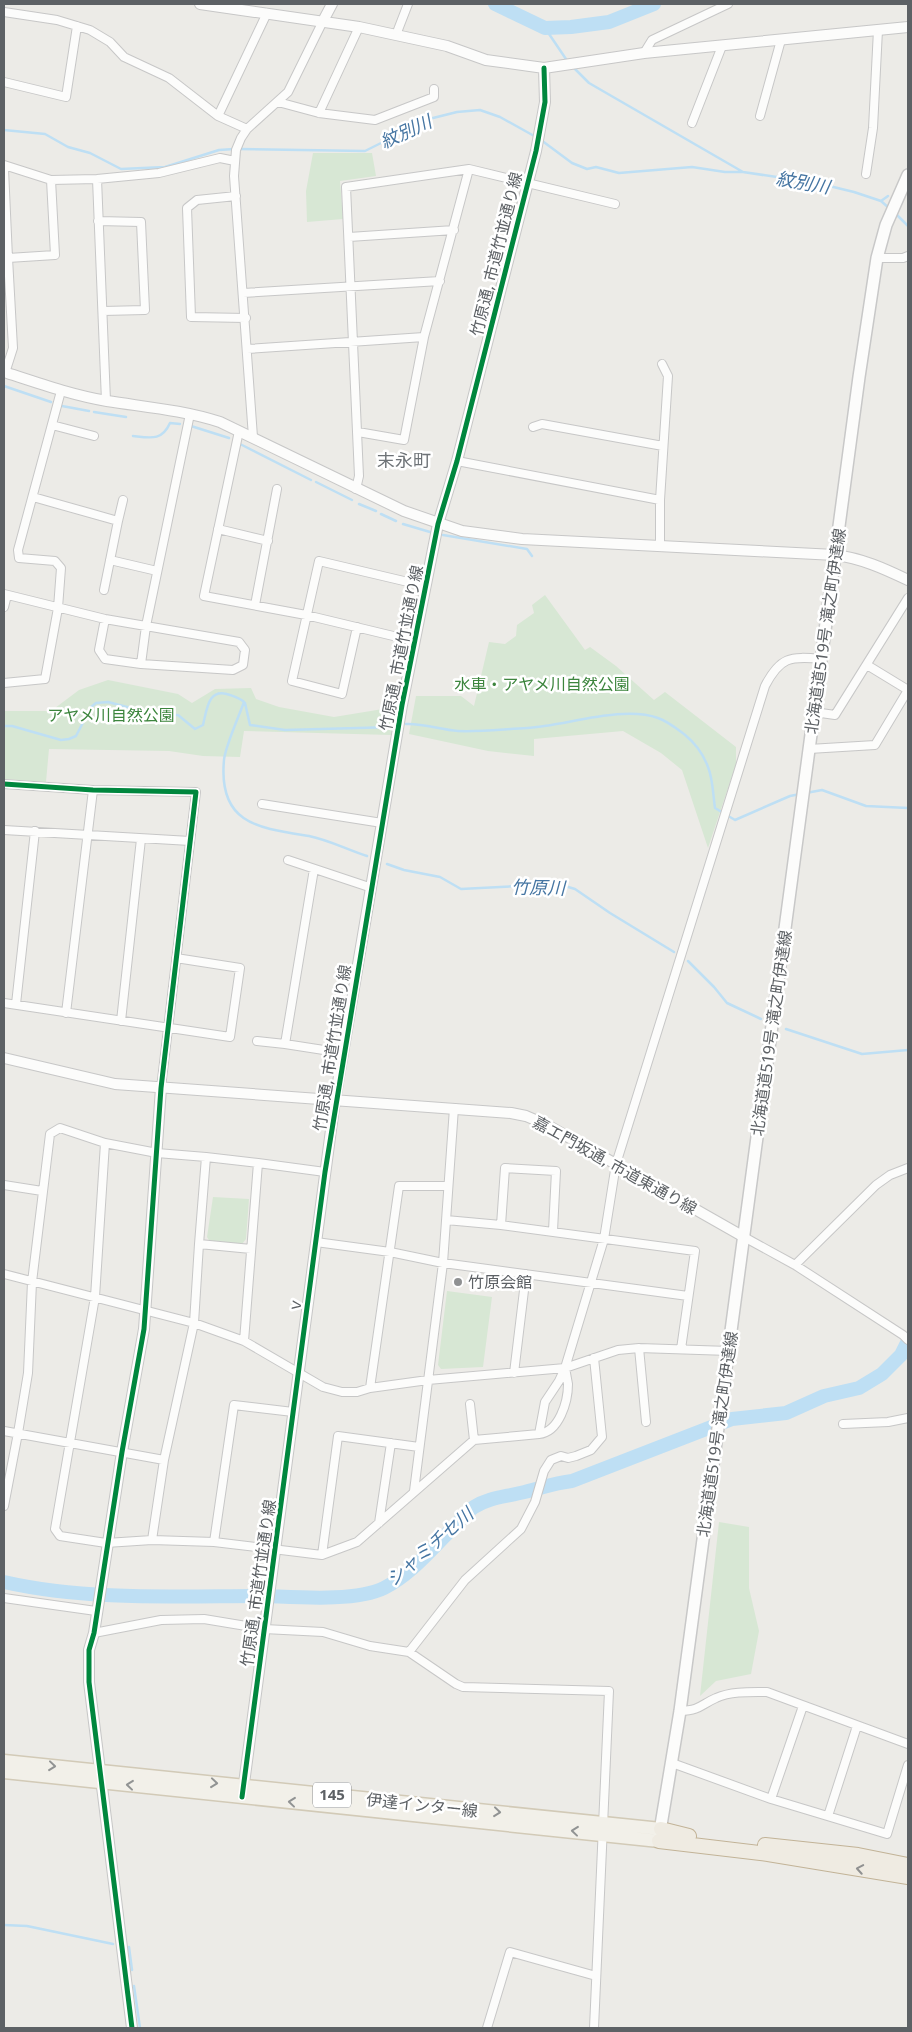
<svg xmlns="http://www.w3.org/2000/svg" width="912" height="2032" font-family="'Noto Sans','Noto Sans JP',sans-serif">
<rect width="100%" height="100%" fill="#ecebe7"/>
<path fill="#d7e7d4" d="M313,153H372L376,176L340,181L343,219L307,222L306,191Z
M545,595L585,650L590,647L616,666L654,700L665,692L736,747V764L708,848L682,770L661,753L623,731L534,739V756L488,751L409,734L416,696H461L474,706L489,642L505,644L516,636L517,625L534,613L532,605Z
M108,680L178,694L192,703L215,689L251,688L256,699L279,707L334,717L395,707L391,735L244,731L240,757L203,756L169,751L49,749L46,782L4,779V711H51L79,690Z
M213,1197L249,1199L246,1239L242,1244L210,1242L207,1237Z
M447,1291L492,1297L483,1367L441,1369L438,1365Z
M719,1522L749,1527V1588L759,1631L751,1674L716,1681L700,1696Z"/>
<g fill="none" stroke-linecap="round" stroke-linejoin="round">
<path stroke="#bedff4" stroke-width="2.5" d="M545,28L568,62
M572,66L589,83L743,172
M4,130L45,134L68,147L90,153L121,169L165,167L219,150L234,149
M541,140L572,163L587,169L596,167L619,173L692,167L725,172H743L817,183L854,192L881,201L889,208
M239,149L365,151L429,119L457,112L480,110L500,117L536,137
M881,201L888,196
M895,213L908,226
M4,386L51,402
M62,406L89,411
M94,412L126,417
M191,426L229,438
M133,436C151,438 162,441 170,423L180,424
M240,444L311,480
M316,482L352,500
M359,504L376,511
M381,514L396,521
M403,524L430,532
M443,535L527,549L532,556
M244,702C239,716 225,747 224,760C218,824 258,828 309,836C329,840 348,850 367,856
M245,703L250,725L285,730L394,727
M406,724C423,723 441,730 458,731C481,732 504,729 527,728C565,726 622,705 658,718C667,721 676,728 684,734C695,743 703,753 708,767C713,779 713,795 715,808L735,820L790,796L800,794
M4,726H12L61,740L69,739L76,736L91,707L96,703L108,702L157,715H178L195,729L203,725C207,709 208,687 230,695C236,697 240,698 244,702
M806,793L822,790L866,806L908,808
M387,864L404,870L440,877L461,889L558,884L575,889L610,913L674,952
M688,961L714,987L727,1003L761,1019
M786,1029L862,1054L908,1050
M4,1925L27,1926L113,1944
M129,1947L132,1970
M134,1986L140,2028"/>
<path stroke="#bedff4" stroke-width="14" d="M495,4L545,28L571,27L609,22L654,4
M4,1582C88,1601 178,1596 264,1596C296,1597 356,1602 384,1588C412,1574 433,1547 455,1526C461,1520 467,1512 474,1507C488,1498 504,1497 520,1493C538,1489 554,1483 572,1481L732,1419L786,1413L824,1396L859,1388L882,1374L901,1355L908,1341"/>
<g stroke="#c7c7c7" stroke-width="10">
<path id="minor" d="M4,12L57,20L90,30L110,42L124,57L169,78L218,116L247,129
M396,35L408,4
M644,53L652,40L728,4
M4,82L66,97L77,26
M278,102L319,113L375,120L434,97V89
M319,113L359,27
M218,116L267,13
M760,116L781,40
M692,123L722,46
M4,165L51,180L97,179L159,173L220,158L235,161
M4,169L8,258L55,255L51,180
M866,174L873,128L878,30
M97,179L106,401
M236,196L197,200L187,208L191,317L246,318
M98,221L141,222L145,310L103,311
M349,237L454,230
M877,258H903L908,256
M243,293L440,281
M247,349L424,337
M5,373L13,348L8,258
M52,425L94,436
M533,427L542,424L663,446
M239,431L204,596L306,615L414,641
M358,432L404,440L424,337L469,169
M253,437L234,176L236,150L241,138L247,129L288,92L323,21
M457,461L660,500
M356,489L359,476L346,187L469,169L615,204
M33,497L118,521L104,590
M118,521L123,500
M218,529L268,541
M660,546V500L668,376L662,364
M110,560L157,571
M4,594L105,619L239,642L245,650L243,665L233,670L141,664L105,659L99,650L105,619
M255,605L277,489
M4,607L7,595
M357,627L342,694L292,681L319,561L425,586
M141,664L146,626L190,414
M867,665L908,690
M4,683L45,679L58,608L61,568L55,561L19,558L18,550L61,391
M814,712L835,715L908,598
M809,749L875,745L908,690
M4,784L93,790L196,792L161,1088
M262,804L382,823
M4,830L190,841
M288,860L372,888
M314,869L285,1044L343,1053
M4,1003L230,1037L240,968L176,958
M16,1004L35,831
M66,1013L93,790
M121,1021L141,839
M257,1041L285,1044
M105,1143L95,1297L55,1529L60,1536L106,1543L152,1540
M206,1157L258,1163
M4,1185L42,1191
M446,1220L501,1225L695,1251L681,1349
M501,1225L505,1168L556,1171L553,1231
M744,1237L795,1265L903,1335L908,1340
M316,1242L390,1252L443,1263L688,1296
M795,1265L876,1185L890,1175L908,1168
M4,1274L194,1323L244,1341L323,1387L342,1392H357L370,1388L428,1380L565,1368L618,1350L639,1348L729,1351
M244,1341L258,1163L325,1172
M639,1348L646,1422
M514,1373L526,1274
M370,1388L399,1186H448
M470,1404L474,1440
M293,1412L234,1405L214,1542L322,1555L357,1542L474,1440L539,1434L545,1402L559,1381L565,1368L604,1239L616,1164L765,686C780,657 790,656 821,659
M843,1424L888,1422L908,1418
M4,1431L164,1460
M539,1434C559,1432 568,1402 568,1384C567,1379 566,1373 565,1368
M414,1491L443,1263L454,1108
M4,1506L18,1433L28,1373L32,1282L50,1134L60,1128L105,1143L157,1153L206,1157L199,1244
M379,1523L391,1443
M214,1542L152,1540L164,1460L194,1323L199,1244L251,1249
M322,1555L338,1436L419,1447
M4,1598L96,1611
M94,1633L161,1620L204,1619L264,1629L323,1632L370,1646L409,1652L456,1684L463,1687L609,1691L594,2028
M409,1652L465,1580L521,1529L535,1502L544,1471L551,1460L561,1456L568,1458L576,1456L591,1450L602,1437L594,1358
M680,1711C701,1710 700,1705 716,1698C731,1691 752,1692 767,1692L908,1744
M672,1763L771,1799L887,1834L908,1765
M771,1799L803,1706
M828,1816L857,1726
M487,2028L510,1952L596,1976"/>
</g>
<g stroke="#c7c7c7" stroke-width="12">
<path id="tertiary" d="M200,4L359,27L447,46L486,60L544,68L644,53L908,27
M323,21L332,4
M4,372C38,383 72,395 107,401C145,407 183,410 220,422L404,511L462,531L522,539L835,555C861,558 885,569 908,580
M4,1058L115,1084L511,1113L526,1116L547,1125L744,1237
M243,1791L335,1100L402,705L438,524L457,461L536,151L545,102L544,68
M132,2028L89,1682V1650L94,1633L122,1452L144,1329L161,1088"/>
</g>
<g stroke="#c8c8c8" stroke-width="14">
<path id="secondary" d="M659,1837L680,1711L859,377L877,258L886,225L908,175"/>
</g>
<g stroke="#d2cab7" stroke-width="15">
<path id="primary" d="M4,1761L661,1829
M4,1772L659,1841"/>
</g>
<g stroke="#c2b397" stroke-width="16">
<path id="motorway" d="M661,1829L689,1836
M659,1841L768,1854L908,1877
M765,1845L858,1855L908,1865"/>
</g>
<use href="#minor" stroke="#fcfcfb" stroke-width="8"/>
<use href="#tertiary" stroke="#fcfcfb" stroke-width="10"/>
<use href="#secondary" stroke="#fcfcfb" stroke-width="11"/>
<use href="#primary" stroke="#f2f0e9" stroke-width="12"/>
<use href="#motorway" stroke="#efebe2" stroke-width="14"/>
<g stroke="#fff" stroke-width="8">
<path id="cycleway" d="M4,784L93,790L196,792L161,1088L144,1329L122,1452L94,1633L89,1650V1682L132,2028
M242,1797L325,1172L402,705L438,524L457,461L536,151L545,102L544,68"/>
</g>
<use href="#cycleway" stroke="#00873e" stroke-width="5"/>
</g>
<defs><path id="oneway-chevron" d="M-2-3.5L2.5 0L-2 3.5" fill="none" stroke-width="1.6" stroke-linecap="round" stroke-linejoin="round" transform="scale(1.25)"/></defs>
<g stroke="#919393">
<use href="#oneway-chevron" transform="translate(52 1766) rotate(6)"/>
<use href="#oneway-chevron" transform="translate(214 1783) rotate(6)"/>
<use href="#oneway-chevron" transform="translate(130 1785) rotate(-174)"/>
<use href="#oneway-chevron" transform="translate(292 1802) rotate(-174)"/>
<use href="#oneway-chevron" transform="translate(497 1812) rotate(6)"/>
<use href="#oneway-chevron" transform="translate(575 1831) rotate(-174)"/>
</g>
<use stroke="#909191" href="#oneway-chevron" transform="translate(860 1869) rotate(-170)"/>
<circle fill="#8f9192" stroke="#fff" stroke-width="2" cx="458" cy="1282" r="5"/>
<g text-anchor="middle" stroke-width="5" stroke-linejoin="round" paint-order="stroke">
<rect fill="#fff" stroke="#8e9093" stroke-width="1" x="313" y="1782.5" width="38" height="25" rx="4"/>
<g font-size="15" font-weight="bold" fill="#5d6165">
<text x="332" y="1800">145</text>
</g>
<g font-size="16" fill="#5d6165" stroke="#fff">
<text transform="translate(496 254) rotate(-76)" y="6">竹原通, 市道竹並通り線</text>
<text transform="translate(825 631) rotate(-82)" y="6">北海道道519号 滝之町伊達線</text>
<text transform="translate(401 648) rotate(-79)" y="6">竹原通, 市道竹並通り線</text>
<text transform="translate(771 1033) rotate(-82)" y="6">北海道道519号 滝之町伊達線</text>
<text transform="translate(332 1048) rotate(-81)" y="6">竹原通, 市道竹並通り線</text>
<text transform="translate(615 1165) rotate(29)" y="6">嘉エ門坂通, 市道東通り線</text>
<text transform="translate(295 1305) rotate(-82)" y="6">ｖ</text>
<text transform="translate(717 1434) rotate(-82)" y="6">北海道道519号 滝之町伊達線</text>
<text transform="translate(258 1583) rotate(-82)" y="6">竹原通, 市道竹並通り線</text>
<text transform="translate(422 1805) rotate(6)" y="6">伊達インター線</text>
</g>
<g font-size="16" fill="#3c853d" stroke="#fff">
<text x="542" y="690">水車・アヤメ川自然公園</text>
<text x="111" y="721">アヤメ川自然公園</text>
</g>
<g font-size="16" fill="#5d6165" stroke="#fff" text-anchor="start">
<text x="468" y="1288">竹原会館</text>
</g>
<g font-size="18" font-style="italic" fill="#4575a2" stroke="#fff">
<text transform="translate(406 132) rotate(-25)" y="6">紋別川</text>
<text transform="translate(803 183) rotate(10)" y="6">紋別川</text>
<text transform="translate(538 888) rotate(1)" y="6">竹原川</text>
<text transform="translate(430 1547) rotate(-41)" y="6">シャミチセ川</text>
</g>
<g font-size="18" fill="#6e7377" stroke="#fff">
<text x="404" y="467">末永町</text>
</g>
</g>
<rect width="912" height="2032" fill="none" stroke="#5d6165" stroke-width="10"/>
</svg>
